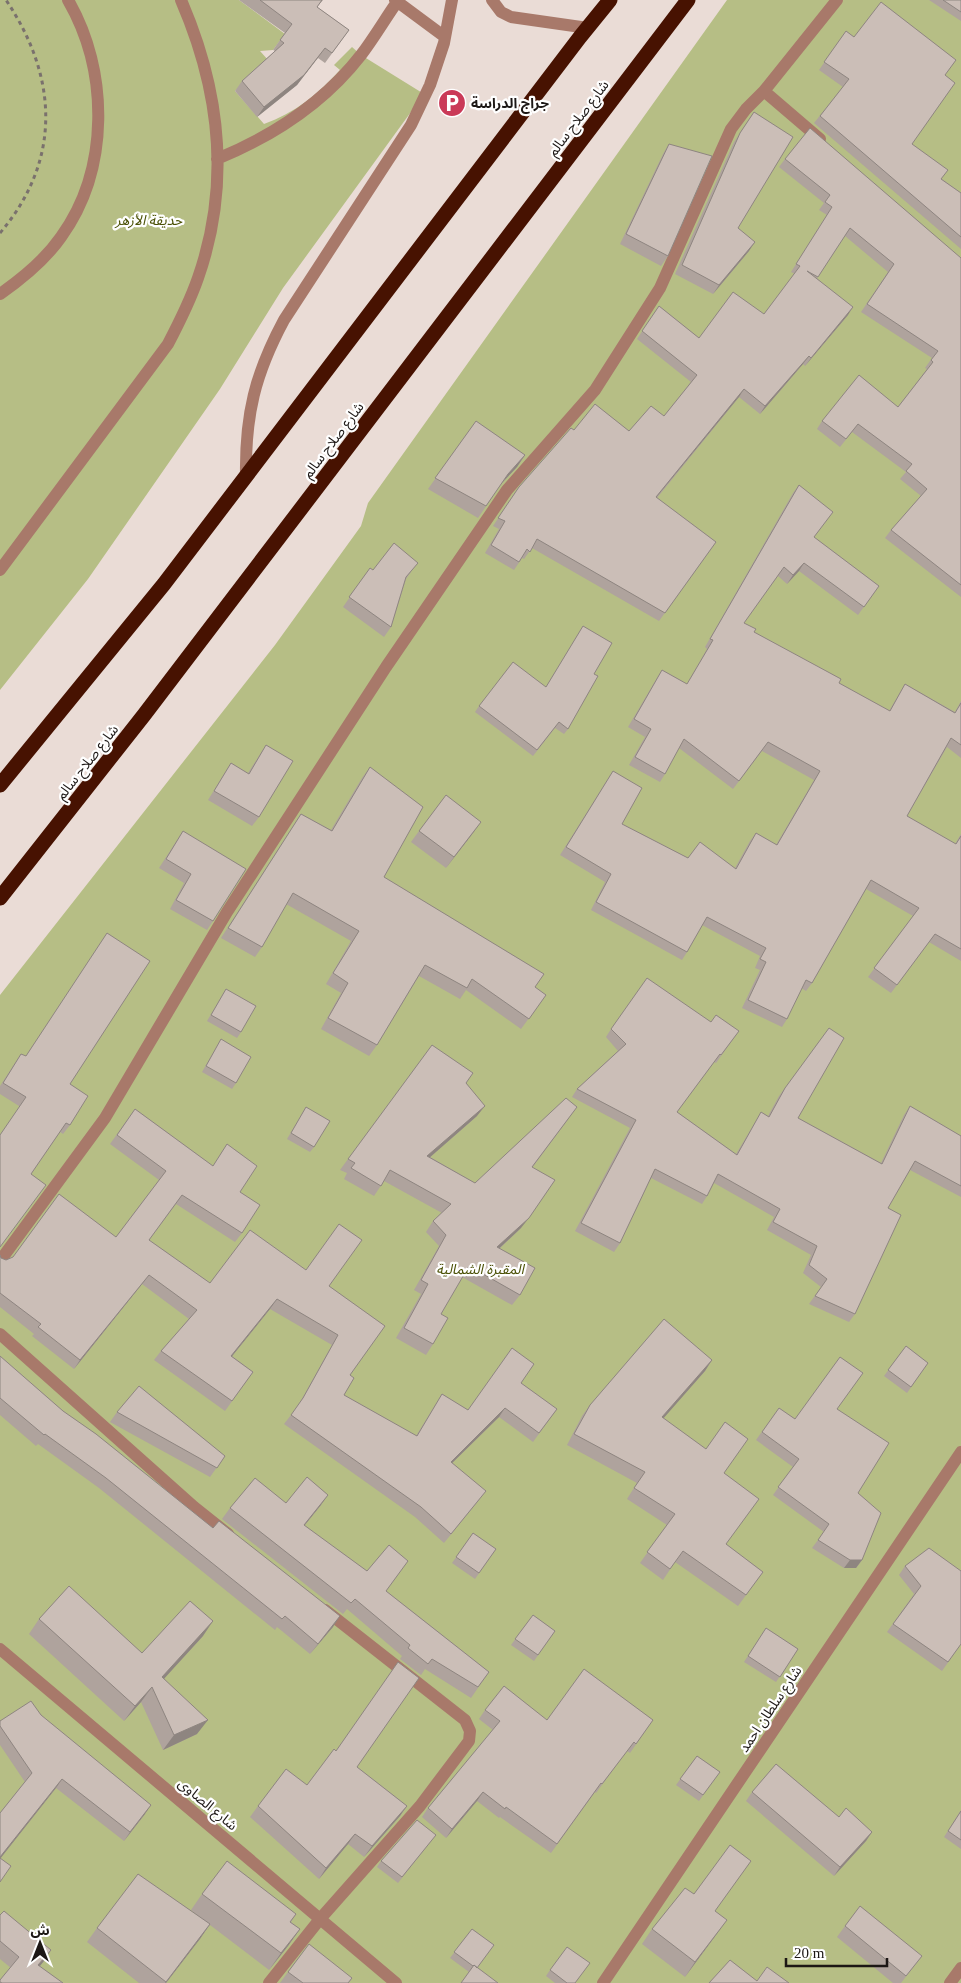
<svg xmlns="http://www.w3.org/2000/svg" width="961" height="1983" font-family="'Times New Roman','Noto Sans Arabic',serif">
<rect width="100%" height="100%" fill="#eadcd6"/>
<path fill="#b6be85" d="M0,0H239L285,34L273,50L260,51L268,60L235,91L264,124C295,113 318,94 340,70L334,65L352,47L361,55L424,94L283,288L220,389L88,579L0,690Z
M727,0H961V1983H0V995L275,645L361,526L368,503Z"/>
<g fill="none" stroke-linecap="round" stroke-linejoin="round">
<path stroke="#7a716d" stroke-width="3" stroke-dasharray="4 4" stroke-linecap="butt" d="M0,233C62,160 58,77 6,0"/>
<path stroke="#a8796a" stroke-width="12" d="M395,0L445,37
M492,0L501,12L511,17L588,28
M764,91L820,139
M217,159C273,136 323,104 361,55C374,38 385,19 397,2
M0,294C23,278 45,260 61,237C110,169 109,71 68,0
M246,476C245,415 255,374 284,320L411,125L430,85L444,43L452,0
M0,570L168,344C179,323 190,301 198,278C231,184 220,90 181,0
M0,1261L105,1118L227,912L386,667L507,490L595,390L660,288L731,129L746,109L764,91L837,0
M0,1334L194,1507L228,1534
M0,1649L396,1983
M269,1983L320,1919L420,1806L469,1741L470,1731L465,1720L325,1610
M603,1983L961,1452
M950,1983L961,1968"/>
<path stroke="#471201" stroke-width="15" d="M0,785L164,584L580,37L610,0
M0,898L144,715L688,0"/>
</g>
<path fill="#afa39d" d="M239,0H323L317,7L349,30L325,63L318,58L297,85L257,117L235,91L242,81L275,51L273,50L285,33Z
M929,0H961V21Z
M846,31L854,37L945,75L912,144L942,179L961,193V249L814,123L843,87L819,70Z
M754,112L738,228L749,251L713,294L675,274L734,142Z
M669,144L668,256L661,266L620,244L663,154Z
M785,159L961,258V597L885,538L891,530L921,496L900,479L906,472L852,432L840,447L817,429L822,421L898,407L927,369L925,368L932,358L861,312L888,272L845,236L817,278L848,315L805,366L803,364L760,414L739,397L657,498L716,542L659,621L532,548L524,559L522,558L514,570L485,553L499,529L493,526L519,487L574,430L629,431L664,416L691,382L637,339L659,306L699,338L764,314L795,274L791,272L827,215L819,210L824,203L779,167Z
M476,421L525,455L517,467L501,484L478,518L428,489Z
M799,485L827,520L814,537L879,586L858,615L799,571L787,584L778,576L744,623L754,632L839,683L889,711L905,684L955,712L961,701V758L947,747L907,816L955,844L961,834V961L929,942L891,993L868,977L913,916L866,889L812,983L806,991L801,988L787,1019L782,1027L742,1008L760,970L755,968L760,956L702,925L687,952L682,960L591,910L605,882L560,855L613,771L622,824L688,858L735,868L750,841L756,833L776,845L814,780L762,751L733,789L679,748L665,774L660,782L629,765L645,737L628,727L657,678L662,670L687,684L707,649L705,647L793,493Z
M370,568L373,570L411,572L406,579L391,627L384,637L343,607Z
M583,626L594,674L568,729L564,734L555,728L533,756L475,712L479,706L546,687Z
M266,745L259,817L252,826L208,800L231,763L248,773Z
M370,767L384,877L546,995L521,1029L466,990L460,999L419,976L377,1045L369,1056L321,1029L341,993L326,984L351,941L286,904L262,947L255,957L221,938L301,814L331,830L362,778Z
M183,831L213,921L207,930L170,909L184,883L159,868Z
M419,831L473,833L446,868L411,842Z
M226,989L241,1032L237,1038L207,1021Z
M711,1022L739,1031L716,1063L714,1062L677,1112L736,1154L756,1121L761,1112L768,1116L779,1096L785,1088L798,1118L881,1163L904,1115L910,1106L961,1136V1197L910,1170L888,1208L855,1314L849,1322L809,1304L821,1287L803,1273L811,1255L767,1230L774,1217L714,1183L707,1196L702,1204L651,1178L620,1243L614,1252L575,1231L630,1128L572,1097L577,1089L618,1051L606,1037L611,1029Z
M221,1039L236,1083L232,1089L202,1072Z
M21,1054L70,1084V1125L63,1134L60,1132L31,1174L0,1247L19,1106L0,1094V1086Z
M466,1083L477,1116L430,1157L475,1183L569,1118L532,1168L521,1228L500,1248L520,1295L512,1305L462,1277L441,1314L433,1344L426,1355L396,1338L421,1294L414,1290L439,1246L426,1232L433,1221L442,1213L384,1181L374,1196L344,1179L347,1173L340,1170L348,1159Z
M306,1107L314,1147L310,1152L287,1139Z
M135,1109L213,1166L227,1144L240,1192L242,1233L235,1242L176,1204L149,1240L210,1283L306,1270L329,1286L350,1375L344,1395L416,1436L442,1394L468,1410L521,1383L557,1409L533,1442L499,1417L452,1463L479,1500L444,1543L415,1517L284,1424L298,1406L332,1345L270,1309L232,1356L253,1372L225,1411L154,1360L161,1351L189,1319L142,1284L74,1369L32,1336L34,1334L0,1307V1255L1,1258L6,1260L116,1237L159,1180L110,1144Z
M906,1346L928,1363L907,1393L884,1376Z
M0,1356L63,1411L333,1627L310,1654L277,1627L275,1630L99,1488L38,1444L36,1446L0,1415Z
M712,1360L705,1371L663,1418L724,1473L726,1544L763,1572L738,1606L675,1562L663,1580L640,1563L667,1525L627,1499L637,1483L567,1445L582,1416L590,1405Z
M779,1408L795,1419L837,1410L858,1493L862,1560L856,1568H844L812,1548L824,1532L773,1495L793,1467L756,1440Z
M117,1412L225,1456L210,1477L110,1422Z
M286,1503L321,1505L304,1526L367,1571L400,1572L386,1591L489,1672L471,1698L425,1669L421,1675L400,1659L402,1656L347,1609L343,1614L222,1519L230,1508Z
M473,1533L496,1549L475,1579L452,1563Z
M905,1566L961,1571V1644L942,1671L887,1632L914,1594L899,1575Z
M533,1615L555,1631L534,1661L511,1645Z
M39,1619L142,1653L203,1636L164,1678L197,1734L163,1750L141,1702L124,1721L29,1634Z
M766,1628L798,1649L776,1682L744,1662Z
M485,1710L547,1720H653L630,1753L627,1751L596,1793L595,1792L551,1853L500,1817L499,1818L477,1801L446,1838L422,1817L428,1808L493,1730L479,1719Z
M41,1715L145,1814L124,1841L56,1788L0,1858V1882V1813L25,1782L0,1745V1726Z
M697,1756L720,1772L699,1801L676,1785Z
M357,1767L407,1806L400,1816L364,1857L348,1844L319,1879L250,1817L258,1806L307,1785Z
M752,1792L839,1817L872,1832L866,1841L834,1876L746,1801Z
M961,1810V1849L944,1837Z
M436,1835L398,1883L377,1867L381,1861Z
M202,1894L296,1914L291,1922L300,1929L288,1946L269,1970L210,1925L166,1983H139L87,1942L97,1928L199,1917L191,1910Z
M715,1911L716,1935L685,1977L642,1944L652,1929Z
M0,1915L44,1961L39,1966L63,1983H0V1980L11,1968L0,1959Z
M845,1926L922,1956L901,1983H893L837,1937Z
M472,1929L494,1945L469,1972L450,1958Z
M550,1970L575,1983H555L546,1976Z
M288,1972L352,1978L349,1983H280Z"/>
<path fill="#8e8580" d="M325,48L297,85L257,117L264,107Z
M755,242L749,251L713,294L719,285Z
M853,307L848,315L805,366L811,358Z
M809,356L803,364L760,414L765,406Z
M744,389L739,397L650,505L656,497Z
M525,455L517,467L500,485L508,474Z
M804,563L799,571L787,584L793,575Z
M481,822L473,833L446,868L454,857Z
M485,1106L477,1116L420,1166L427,1156Z
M529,1218L521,1228L490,1257L497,1247Z
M149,1275L142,1284L74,1369L80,1360Z
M277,1299L270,1309L225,1365L231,1356Z
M712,1360L705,1371L655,1428L662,1417Z
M505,1408L499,1417L444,1471L451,1462Z
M328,1495L321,1505L296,1536L304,1525Z
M850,1560H862L856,1568H844Z
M340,1616L333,1627L310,1654L318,1644Z
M213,1621L203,1636L152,1692L162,1677Z
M152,1687L141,1702L124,1721L135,1706Z
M208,1720L197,1734L163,1750L174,1735Z
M62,1779L56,1788L0,1859V1857Z
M483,1792L477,1801L446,1838L452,1829Z
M151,1805L145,1814L124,1841L130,1832Z
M407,1806L400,1816L364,1857L372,1846Z
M872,1832L866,1841L834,1876L840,1867Z
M355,1834L348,1844L319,1879L326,1868Z
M727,1920L716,1935L685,1977L695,1962Z
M210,1924L200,1939L166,1983H165Z
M300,1929L288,1946L269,1970L281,1953Z
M51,1950L44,1961L31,1977L38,1965Z"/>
<path fill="#cbbeb7" stroke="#8e8580" d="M260,0H322L317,7L349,30L332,53L325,48L304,75L264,107L242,81L284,43L280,40L292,24Z
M943,0H961V12Z
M881,2L956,60L945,75L955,83L912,144L948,170L941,179L961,193V237L820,116L849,79L824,62L846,31L854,37Z
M754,112L793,137L738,228L755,242L719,285L682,265L740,133Z
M810,128L961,258V585L891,530L927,489L906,471L912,464L858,424L846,439L822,421L859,375L898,407L933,362L931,360L938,351L867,304L894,264L850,228L818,277L807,271L853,307L811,358L809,356L765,406L744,389L656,497L716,542L665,613L537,539L530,552L527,549L519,562L491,545L505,521L498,518L519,487L571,428L574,430L595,404L629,431L651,406L664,416L697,375L642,331L659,306L699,338L733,292L764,314L800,266L796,264L832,207L825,202L830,195L785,159Z
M669,144L712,156L668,256L626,234Z
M476,421L525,455L508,474L486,506L435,478Z
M799,485L833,512L814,537L879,586L864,607L804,563L793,575L784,567L744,623L756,629L754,632L841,679L839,683L890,711L905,684L955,713L961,703V745L951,738L907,816L956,844L961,836V949L935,934L897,985L874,968L919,908L871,880L812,983L806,980L787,1019L748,1000L766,962L760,959L766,948L707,917L687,952L596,902L611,874L566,847L613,771L642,788L622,824L688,858L700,842L736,869L756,833L777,845L820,771L768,742L739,781L684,739L665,774L635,757L651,729L634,719L662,670L687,684L713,640L710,639Z
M394,543L418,563L406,577L391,627L349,597L370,568L373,570Z
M583,626L612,643L594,674L598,676L568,729L559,722L537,750L479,706L513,662L546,687Z
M266,745L293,761L259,817L214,791L231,763L249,774Z
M370,767L423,807L384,877L544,974L535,987L546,995L529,1019L472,979L467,988L425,965L377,1045L328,1018L348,983L333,973L359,931L293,893L262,947L228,928L301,814L332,831Z
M446,795L481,822L454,857L419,831Z
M183,831L246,869L213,921L176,900L191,874L166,859Z
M107,933L150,961L70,1084L88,1096L70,1125L66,1123L31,1174L46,1185L0,1247V1135L26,1097L3,1083L21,1054L26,1056Z
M647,978L711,1022L716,1015L739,1031L721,1055L720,1054L677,1112L737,1155L761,1112L769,1117L785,1088L829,1028L844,1038L798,1118L882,1164L910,1106L961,1136V1186L915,1161L888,1208L901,1215L855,1314L815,1296L827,1279L809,1265L817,1246L773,1222L780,1209L718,1174L707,1196L655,1169L620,1243L581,1223L636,1120L577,1089L626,1044L611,1029Z
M226,989L256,1006L241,1032L211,1015Z
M221,1039L251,1057L236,1083L206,1066Z
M432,1045L473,1073L466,1083L485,1106L427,1156L475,1183L566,1098L577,1107L532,1167L555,1180L529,1218L497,1247L535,1268L520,1295L469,1266L441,1314L448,1318L433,1344L404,1328L428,1284L421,1280L446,1235L433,1221L451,1204L390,1170L381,1186L351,1168L355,1163L348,1159Z
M306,1107L330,1121L314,1147L291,1133Z
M135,1109L213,1166L227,1144L257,1166L240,1192L260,1205L242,1233L182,1195L149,1240L210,1283L250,1230L306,1270L339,1224L362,1240L329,1286L385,1326L350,1375L354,1378L344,1395L417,1436L442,1394L468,1410L512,1348L534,1364L521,1383L557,1409L539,1433L505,1408L451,1462L486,1491L451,1534L421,1507L291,1415L303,1398L338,1335L277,1299L231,1356L253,1372L232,1401L161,1351L197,1310L149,1275L80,1360L38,1327L41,1324L0,1293V1255L1,1258L6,1260L13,1257L59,1194L116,1237L166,1171L117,1135Z
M664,1319L712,1360L662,1417L706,1449L725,1422L748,1439L724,1473L759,1499L726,1544L763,1572L746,1595L683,1551L670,1569L647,1552L675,1514L634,1488L645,1472L574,1434L590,1405Z
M906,1346L928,1363L911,1387L888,1370Z
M0,1356L63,1411L96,1434L213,1528L219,1521L340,1616L318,1644L285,1616L282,1619L106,1478L45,1434L44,1435L0,1398Z
M840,1357L863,1373L837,1409L889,1443L858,1493L881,1513L862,1560H850L818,1540L829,1524L778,1487L799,1459L762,1432L779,1408L795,1419Z
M139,1386L225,1456L217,1468L117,1412Z
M307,1477L328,1495L304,1525L367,1571L389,1545L408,1561L386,1591L489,1672L478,1687L432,1659L428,1664L408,1648L410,1645L355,1599L351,1603L230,1508L255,1478L286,1503Z
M473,1533L496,1549L479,1573L456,1557Z
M929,1548L961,1571V1644L948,1662L893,1624L921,1586L905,1566Z
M69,1586L142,1653L190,1601L213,1621L162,1677L208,1720L174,1735L152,1687L135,1706L39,1619Z
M533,1615L555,1631L538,1655L515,1639Z
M766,1628L798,1649L780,1677L748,1656Z
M398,1662L419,1678L357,1767L407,1806L372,1846L355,1834L326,1868L258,1806L286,1769L307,1785L334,1749L336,1751Z
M584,1669L653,1720L636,1744L634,1742L602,1784L601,1783L557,1844L506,1807L505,1809L483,1792L452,1829L428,1808L500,1721L485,1710L504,1686L547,1720Z
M31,1701L41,1715L151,1805L130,1832L62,1779L0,1857V1813L32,1773L0,1726V1721Z
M697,1756L720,1772L703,1795L680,1779Z
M776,1764L839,1817L846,1808L872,1832L840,1867L752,1792Z
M961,1811V1840L948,1831Z
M417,1820L436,1835L402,1877L381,1861Z
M730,1845L751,1861L715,1911L727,1920L695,1962L652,1929L685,1888L694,1894Z
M0,1858L11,1866L0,1882Z
M227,1861L296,1914L290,1922L300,1929L281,1953L202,1894Z
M138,1874L210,1924L166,1982L97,1928Z
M860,1906L922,1956L906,1976L845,1926Z
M4,1911L51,1950L38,1965L63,1983H2L0,1982V1980L19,1957L0,1941V1915Z
M472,1929L494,1945L477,1968L474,1965L473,1966L454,1952Z
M309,1944L352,1978L348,1983H303L288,1972Z
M567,1947L590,1963L575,1983H567L550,1970Z
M730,1960L757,1981L767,1967L789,1983H709Z
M474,1965L498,1983H461Z"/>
<defs>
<g id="parking-disc" transform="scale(1.4375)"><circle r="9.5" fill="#ca3a58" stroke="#fff"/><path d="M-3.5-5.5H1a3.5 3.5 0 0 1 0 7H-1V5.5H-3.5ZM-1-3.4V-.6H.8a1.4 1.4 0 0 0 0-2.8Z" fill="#fff"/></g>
</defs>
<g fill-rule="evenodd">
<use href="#parking-disc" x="452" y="103"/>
</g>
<g text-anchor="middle" stroke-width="4.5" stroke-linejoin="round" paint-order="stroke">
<g font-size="14" font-weight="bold" fill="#1c1715" stroke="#fff" text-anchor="start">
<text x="471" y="108">جراج الدراسة</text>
</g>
<g font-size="14" fill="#1c1715" stroke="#fff">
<text transform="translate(578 118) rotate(-53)" y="5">شارع صلاح سالم</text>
<text transform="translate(333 440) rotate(-53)" y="5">شارع صلاح سالم</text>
<text transform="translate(87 762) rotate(-52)" y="5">شارع صلاح سالم</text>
<text transform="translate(770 1709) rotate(-56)" y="5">شارع سلطان احمد</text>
<text transform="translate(208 1804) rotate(40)" y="5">شارع الصاوى</text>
</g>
<g font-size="14" font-style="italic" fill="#4b5106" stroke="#fff">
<text x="149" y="225">حديقة الأزهر</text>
<text x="480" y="1274">المقبرة الشمالية</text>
</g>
</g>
<g transform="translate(40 1943)" stroke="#ffffff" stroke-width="4" paint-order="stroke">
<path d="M0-4L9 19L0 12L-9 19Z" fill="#1c1715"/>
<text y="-8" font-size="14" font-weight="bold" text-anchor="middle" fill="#1c1715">ش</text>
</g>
<path d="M786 1958v8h101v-8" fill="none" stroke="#1c1715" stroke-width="2.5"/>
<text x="794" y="1958" font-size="15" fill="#1c1715" stroke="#ffffff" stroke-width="4" paint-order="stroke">20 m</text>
</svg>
